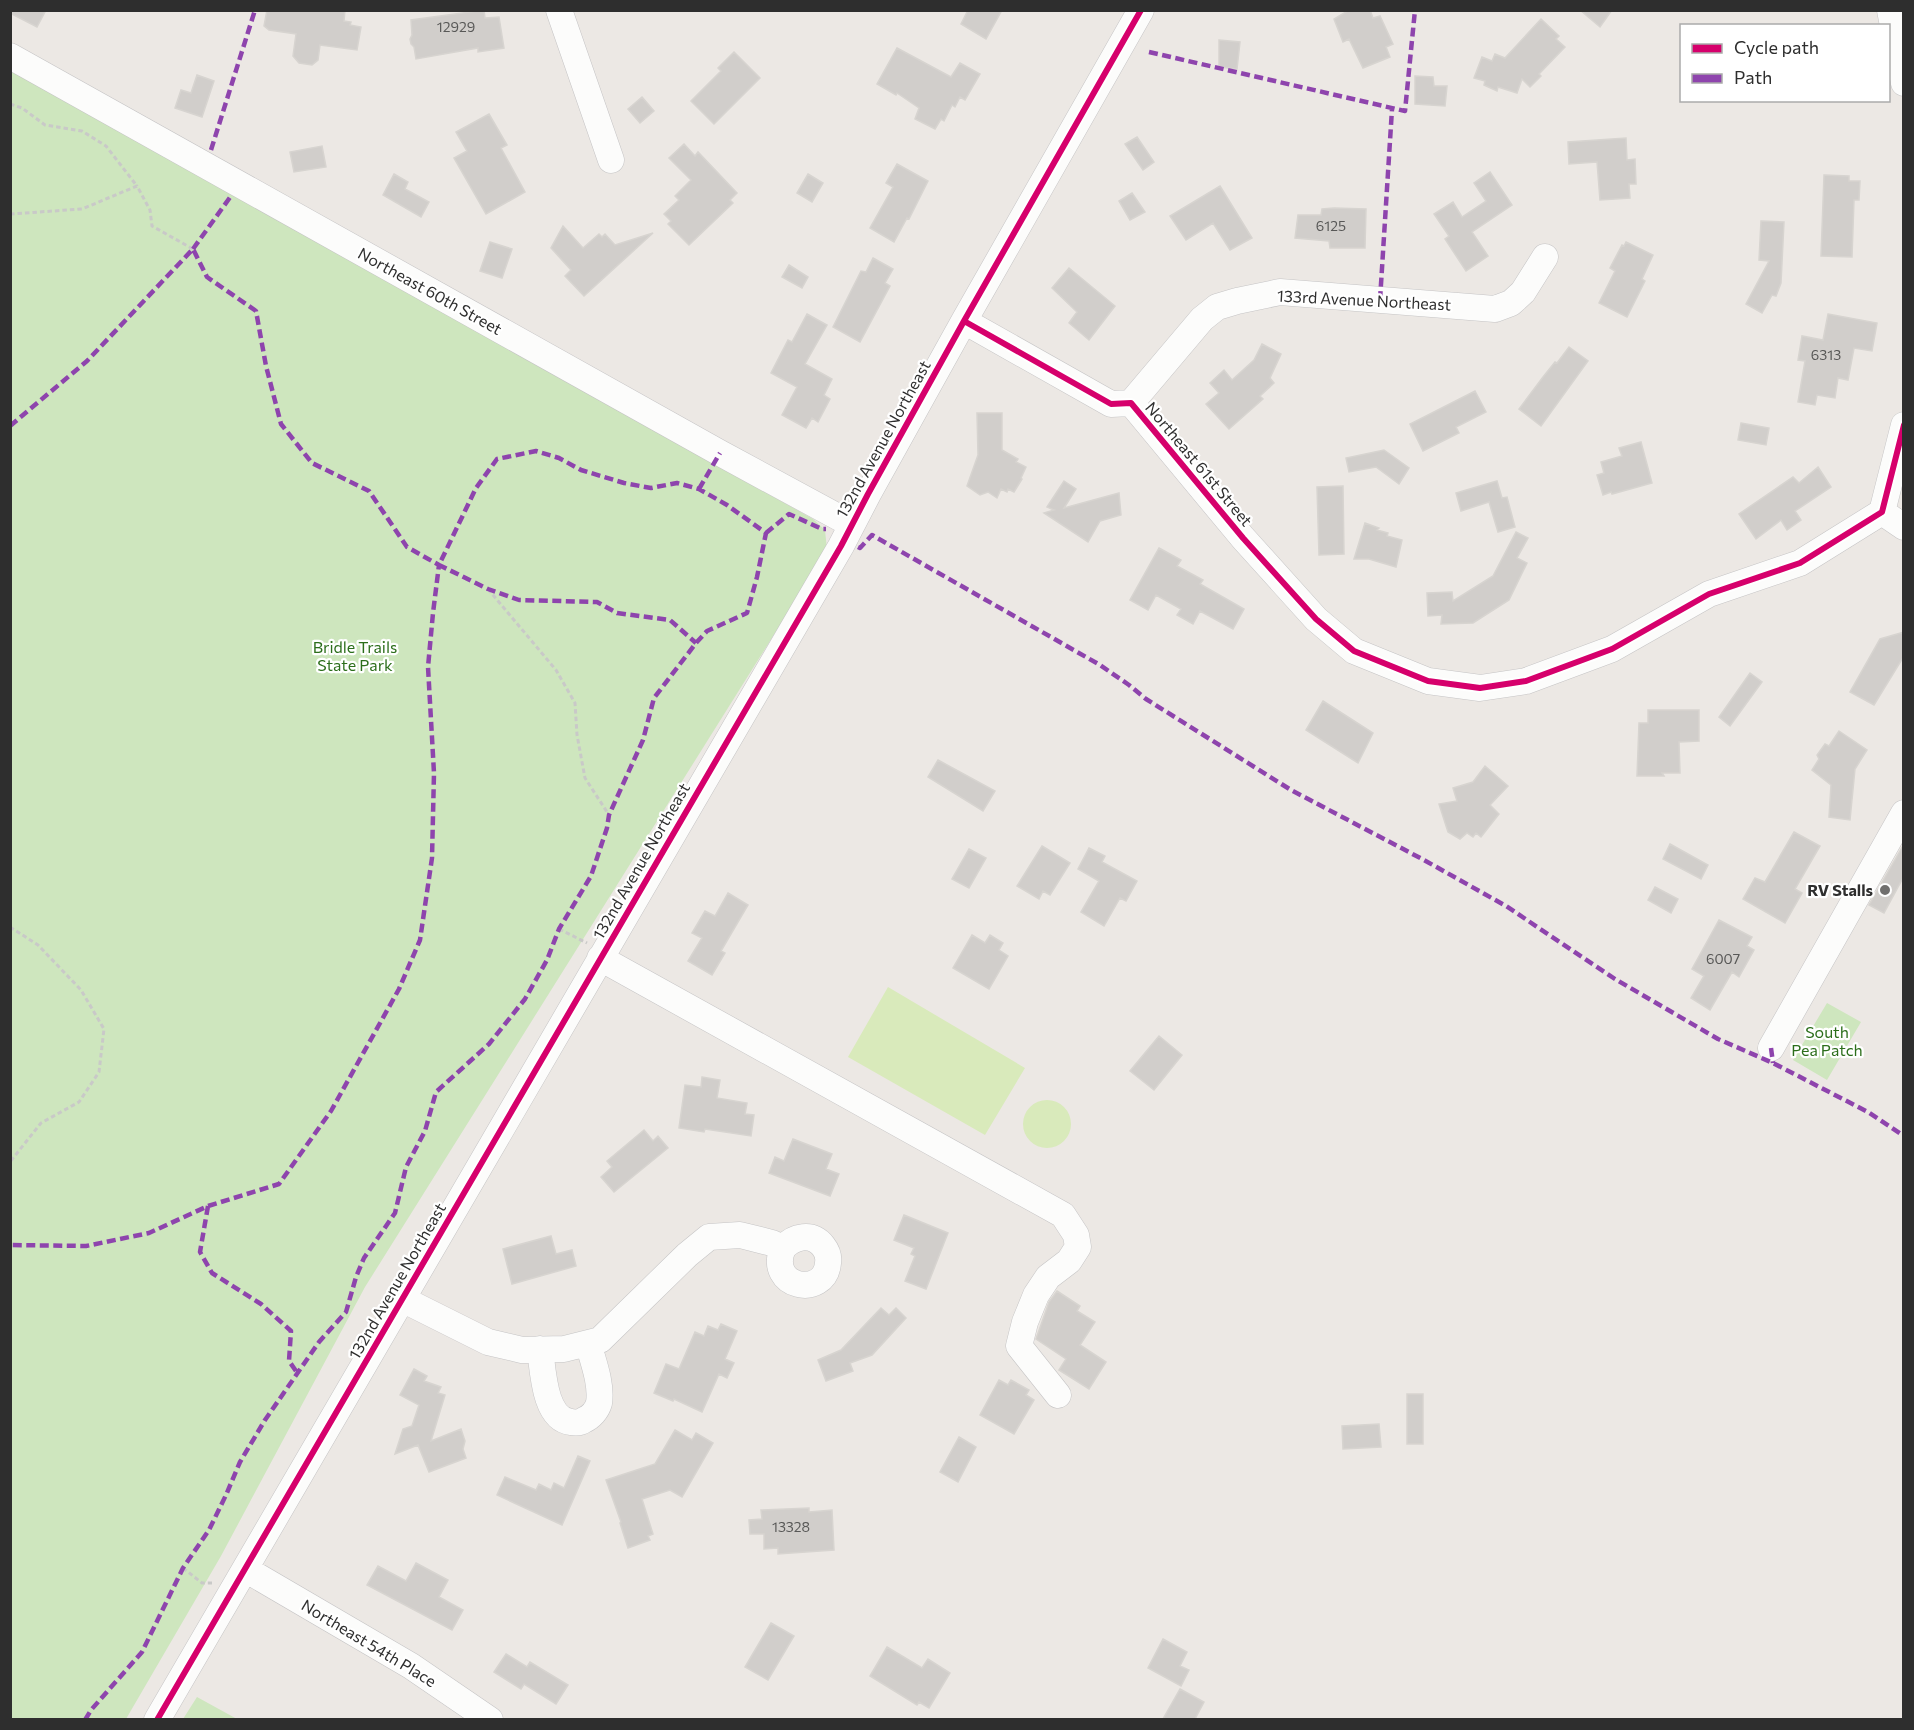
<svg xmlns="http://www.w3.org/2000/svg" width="1914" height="1730" font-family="Commissioner,sans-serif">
<rect width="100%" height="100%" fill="#ece8e4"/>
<path fill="#cee6be" d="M10,68L813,519L825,530L827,550L365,1287L221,1556L126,1719H11Z
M1827,1003L1861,1022L1827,1080L1793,1060Z
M197,1697L237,1719H183Z"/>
<path fill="#d9eabb" d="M888,987L1025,1068L985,1135L848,1057Z
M1023 1124a24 24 0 1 1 48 0a24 24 0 1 1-48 0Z"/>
<path fill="#d1cecb" stroke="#d7d4d0" stroke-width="1.5" d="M10,10H46L37,27L10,13Z
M267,10H345L344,21L351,22L350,25L361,27L357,50L320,45L318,60L312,65L299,63L293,56L296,34L269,30L264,26Z
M484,10L485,18L499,17L504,48L478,52V48L416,59L414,47L411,44L410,39L412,35L411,20Z
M968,10H1002L986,39L961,24Z
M1349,10H1370L1373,18L1380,16L1393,44L1386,47L1390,57L1363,68L1349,39L1343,42L1334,19Z
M1580,10H1612L1600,27Z
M1541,19L1559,36L1556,39L1565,47L1539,74L1541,76L1530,87L1522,79L1517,93L1498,87L1497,91L1484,85L1485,81L1474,78L1482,57L1492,61L1495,54L1505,58Z
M1219,40L1240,42L1237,69L1219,67Z
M897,48L951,77L960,63L980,74L965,100L960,97L955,107L952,105L944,121L941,119L935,129L915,119L919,108L897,93L896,95L877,84Z
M734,52L760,78L714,124L691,101L721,71L718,68Z
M197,75L214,81L202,117L175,108L181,90L191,93Z
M1415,76L1433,77L1434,86H1447L1445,106L1415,104Z
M642,97L654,111L640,123L628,109Z
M489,114L507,145L501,148L525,192L486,214L454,158L467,151L456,132Z
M1137,137L1154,162L1143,170L1125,144Z
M1626,138L1627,160L1635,159L1636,184H1629L1630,198L1600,200L1597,162L1569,164L1568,142Z
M684,144L695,156L698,152L737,193L730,200L733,203L689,245L668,224L671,221L664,214L679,200L675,196L691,180L669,158Z
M322,146L326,167L294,172L290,152Z
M897,164L928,181L909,219L907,218L894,242L870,228L893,187L886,183Z
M1490,172L1512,205L1472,232L1488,256L1466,271L1445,239L1449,236L1434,214L1453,202L1462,217L1486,201L1474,183Z
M394,174L408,182L405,189L429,202L421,217L383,195Z
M808,174L823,183L812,202L797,193Z
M1824,175L1849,176V181H1860L1859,200H1854L1852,257L1821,256Z
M1220,186L1252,238L1230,250L1213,223L1186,240L1170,216Z
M1132,193L1145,212L1130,220L1119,201Z
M1334,208L1366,209L1365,248H1330L1329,241L1295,238L1298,215H1321L1322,209Z
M1761,221L1784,222L1781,283L1776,296L1772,295L1762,313L1746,304L1769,261L1759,260Z
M563,226L583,248L599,234L602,237L605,234L615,245L653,233L584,296L565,276L571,270L551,248Z
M490,242L512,249L502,278L480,271Z
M1626,242L1653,255L1642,279L1645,281L1627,317L1599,303L1615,271L1610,268L1622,245L1624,246Z
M873,258L893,269L885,283L890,286L860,342L833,327L861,271L866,272Z
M789,265L808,277L802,288L782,277Z
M1069,268L1115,306L1089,340L1069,323L1077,312L1052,288Z
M807,314L827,325L805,364L832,379L824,395L830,399L818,422L812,418L806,428L782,415L797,387L771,373L788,340L792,342Z
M1828,314L1877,323L1872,351L1854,348L1848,380L1838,378L1835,398L1817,395L1815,405L1798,402L1805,361L1798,360L1802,336L1823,340Z
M1262,344L1281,354L1270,378L1274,383L1260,396L1263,399L1229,429L1206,404L1219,393L1210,383L1224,370L1232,380L1254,360Z
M1569,347L1588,361L1541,426L1519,409L1543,377L1555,362L1557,363Z
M1475,391L1486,412L1456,427L1459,433L1423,451L1410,424Z
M977,413H1002V450L1018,459L1016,462L1026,467L1021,478L1022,479L1014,492L1008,489L1007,492L1001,489L997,498L988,492L980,495L967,486L978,455Z
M1741,423L1769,428L1766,445L1738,440Z
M1641,442L1652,483L1612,494L1611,492L1603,495L1597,475L1604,473L1601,462L1622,456L1619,448Z
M1384,450L1409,468L1399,484L1376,467L1349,472L1346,458Z
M1818,467L1831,487L1795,511L1801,520L1787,530L1781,520L1756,539L1739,514L1793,477L1799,483Z
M1064,481L1076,489L1064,508L1119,493L1121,515L1100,521L1088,542L1044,513L1054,510L1047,507Z
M1497,481L1502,498L1507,497L1515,527L1498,532L1489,502L1461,511L1456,493Z
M1343,486L1344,554L1319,555L1317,487Z
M1365,523L1379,528L1377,530L1388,533L1387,536L1402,540L1396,567L1369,559H1354Z
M1516,532L1528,538L1517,558L1527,563L1509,600L1473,623L1441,624L1442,615L1428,616L1427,593L1452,592L1453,601L1493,576Z
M1159,548L1181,560L1177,566L1203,580L1200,584L1244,609L1233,629L1200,611L1193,624L1177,615L1181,609L1156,595L1148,610L1130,600Z
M1904,632V656L1874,705L1850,692L1880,639Z
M1750,673L1762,682L1730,726L1719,717Z
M1323,701L1373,733L1358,763L1306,730Z
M1648,710H1699V741L1679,742L1680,773H1662L1664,776H1637L1639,723H1648Z
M1839,731L1867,750L1855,769L1850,820L1829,817L1831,785L1812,770L1819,759L1817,755L1825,744L1829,746Z
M938,760L995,791L983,811L928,777Z
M1485,766L1508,786L1490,805L1499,814L1481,837L1476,833L1473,837L1467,833L1460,839L1448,832L1439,804L1457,801L1453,788L1473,782Z
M1794,832L1820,846L1795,889L1802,893L1785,923L1743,899L1755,878L1765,882Z
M1670,844L1708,865L1701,879L1663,859Z
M1904,844V876L1884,913L1869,905Z
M1042,846L1070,863L1050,895L1043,891L1039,899L1017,886Z
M1089,848L1105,856L1102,862L1137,881L1126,901L1120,898L1104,926L1081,912L1099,881L1078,869Z
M969,849L986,858L969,888L952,879Z
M1655,887L1678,899L1671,913L1648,900Z
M728,893L748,905L721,951L725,953L712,975L688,961L702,938L692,933L705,911L715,916Z
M1719,920L1752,937L1747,946L1754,950L1739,977L1732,972L1710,1010L1691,998L1704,976L1692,969Z
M972,935L985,943L990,935L1003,943L999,950L1008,956L989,989L953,968Z
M1159,1036L1182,1055L1154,1090L1130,1071Z
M702,1077L720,1080L717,1098L747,1103L745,1114L754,1115L751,1136L705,1129L704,1132L679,1128L685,1085L701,1087Z
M644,1130L653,1141L658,1136L668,1148L614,1192L601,1177L612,1167L607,1161Z
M793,1139L832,1154L826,1169L839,1174L830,1196L769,1173L775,1157L784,1161Z
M904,1215L948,1233L926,1289L905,1281L915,1256L911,1254L914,1248L894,1240Z
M551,1236L556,1254L572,1250L576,1266L512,1284L503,1249Z
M1057,1291L1080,1306L1077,1311L1095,1322L1080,1345L1106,1362L1089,1389L1059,1370L1066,1359L1036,1339L1049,1302Z
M881,1308L889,1315L896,1308L906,1318L872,1355L850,1363L853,1371L826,1381L818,1360L841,1350Z
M721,1324L737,1331L725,1359L734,1363L727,1378L719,1374L702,1412L674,1399L673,1401L654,1393L666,1364L679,1369L695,1332L704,1336L708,1326L718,1330Z
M414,1369L427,1376L424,1381L441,1387L438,1393L445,1395L431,1441L461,1429L465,1441L463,1449L466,1458L429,1472L418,1445L395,1454L403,1429L412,1426L419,1405L400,1395Z
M999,1380L1008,1385L1011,1380L1029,1390L1026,1395L1034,1400L1014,1434L980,1415Z
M1407,1394H1423V1444H1407Z
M1379,1424L1381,1447L1343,1449L1342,1426Z
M675,1430L692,1440L696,1433L713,1443L682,1497L670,1490L642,1499L653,1534L648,1536L650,1540L628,1548L620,1523L621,1522L606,1480L655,1464Z
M959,1437L976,1447L958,1482L940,1472Z
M578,1456L590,1461L562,1525L497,1495L505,1477L536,1490L539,1484L551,1490L554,1483L564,1488Z
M809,1508V1512L832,1510L834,1550L778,1554V1548L764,1549V1534H750L749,1520L762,1519L761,1510Z
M416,1563L448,1580L439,1597L463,1610L452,1630L367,1585L378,1566L406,1581Z
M771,1623L794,1636L768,1680L745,1667Z
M1163,1639L1187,1652L1180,1666L1189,1670L1181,1686L1148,1668Z
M887,1647L922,1668L928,1659L950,1673L929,1708L919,1702L917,1705L870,1676Z
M506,1654L527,1667L530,1662L568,1685L556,1704L524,1684L521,1689L494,1672Z
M1180,1689L1204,1702L1195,1719H1163Z"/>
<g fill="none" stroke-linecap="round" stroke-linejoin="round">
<g stroke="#c5c4c5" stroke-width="27">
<path id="minor" d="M559,10L611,160
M1890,10L1904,83
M10,56L720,453L851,524
M964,321L1111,404L1131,403L1243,538L1316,619L1354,651L1428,681L1480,688L1526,681L1612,649L1709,594L1800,563L1882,512L1904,425
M1131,403L1202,319L1217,307L1237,301L1280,292L1495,309L1511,303L1523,292L1545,257
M1882,512L1904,527
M600,958L1063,1215L1076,1235L1078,1247L1069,1261L1048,1277L1036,1295L1025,1322L1019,1346L1058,1395
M1771,1048L1904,813
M402,1299L488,1342L522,1350L564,1349L600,1340L687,1255L709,1237L740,1235L772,1243L783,1248C766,1288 825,1299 828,1263C829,1257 827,1251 823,1246C812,1232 794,1236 783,1248
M540,1349C543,1370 544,1419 571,1422C576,1423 580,1423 584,1420C591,1417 597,1410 599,1403C602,1384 593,1361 588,1343
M245,1569L411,1666L490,1720
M157,1720L841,546L868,494L964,321L1141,10"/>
</g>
<path stroke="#c9c9c8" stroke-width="3" stroke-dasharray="4.5 3" stroke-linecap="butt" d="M10,104L22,108L45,125L82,131L106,146L137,186
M10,214L82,209L137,186L150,210L152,226L193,249
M488,589L556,670L575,703L577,735L585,778L609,815
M10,927L38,945L81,990L104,1029L99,1072L79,1102L41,1123L10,1162
M559,929L587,943
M183,1568L202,1583H212"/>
<use href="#minor" stroke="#fcfcfb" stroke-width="26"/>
<path stroke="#8e44ad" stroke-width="4.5" stroke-dasharray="9 4.5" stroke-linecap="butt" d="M1149,52L1405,111L1415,10
M211,150L255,10
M193,249L231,196
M1380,300L1392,109
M10,426L87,361L193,249L207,277L256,311L266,366L281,424L312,463L369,491L407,547L439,565L433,613L428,667L434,773L432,858L420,940L399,989L331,1111L279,1184L208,1206L149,1233L86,1246L10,1245
M699,489L720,453
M766,533L789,514L822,529H826
M858,547L860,548L872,535L1100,665L1129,685L1146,699L1291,790L1424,860L1506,906L1615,979L1718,1039L1773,1063L1868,1112L1904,1136
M1771,1048L1773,1063
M208,1206L200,1252L212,1273L261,1304L291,1331L289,1361L298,1374
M85,1720L91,1710L142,1652L183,1568L209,1530L226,1495L240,1462L265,1420L319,1342L346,1312L356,1277L364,1258L395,1213L406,1167L425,1131L436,1092L489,1044L525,999L547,960L559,929L591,876L607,828L609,815L643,740L654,698L696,643L707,631L747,613L757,577L766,533L727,505L699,489L677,483L651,488L624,483L581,470L559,458L536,451L497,459L476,488L439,565L488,589L519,600L597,602L617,613L670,620L696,643"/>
<g stroke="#fff" stroke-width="10">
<path id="cycleway" d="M964,321L1111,404L1131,403L1243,538L1316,619L1354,651L1428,681L1480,688L1526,681L1612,649L1709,594L1800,563L1882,512L1904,425
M157,1720L841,546L868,494L964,321L1141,10"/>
</g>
<use href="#cycleway" stroke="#d6006c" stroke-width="6"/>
</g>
<circle fill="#706f6e" stroke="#fff" stroke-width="2" cx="1885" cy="890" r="6"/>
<g text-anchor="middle" stroke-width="4.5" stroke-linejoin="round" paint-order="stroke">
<g font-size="14" fill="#585857">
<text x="456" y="32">12929</text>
<text x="1331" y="231">6125</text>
<text x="1826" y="360">6313</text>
<text x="1723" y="964">6007</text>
<text x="791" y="1532">13328</text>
</g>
<g font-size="16" fill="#2e2e2e" stroke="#fff">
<text transform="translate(430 291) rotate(29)" y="6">Northeast 60th Street</text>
<text transform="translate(1364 300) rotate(3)" y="6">133rd Avenue Northeast</text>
<text transform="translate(883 439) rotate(-61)" y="6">132nd Avenue Northeast</text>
<text transform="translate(1199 464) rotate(50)" y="6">Northeast 61st Street</text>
<text transform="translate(641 861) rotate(-60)" y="6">132nd Avenue Northeast</text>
<text transform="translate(397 1281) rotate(-60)" y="6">132nd Avenue Northeast</text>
<text transform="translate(369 1643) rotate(31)" y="6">Northeast 54th Place</text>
</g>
<g font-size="16" fill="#2c6e1b" stroke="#fff">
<text x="355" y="653">Bridle Trails<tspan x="355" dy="18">State Park</tspan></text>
<text x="1827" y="1038">South<tspan x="1827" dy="18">Pea Patch</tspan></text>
</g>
<g font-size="16" font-weight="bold" fill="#2e2e2e" stroke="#fff" text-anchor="end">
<text x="1873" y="896">RV Stalls</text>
</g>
</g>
<rect width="1914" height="1730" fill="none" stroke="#2e2e2e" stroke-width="24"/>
<rect x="1680" y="24" width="210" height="78" fill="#ffffff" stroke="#ababab" stroke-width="1.5"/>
<rect x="1692" y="44" width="30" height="9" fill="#d6006c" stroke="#ababab" stroke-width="1.5"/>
<text x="1734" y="54" font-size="18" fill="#2e2e2e">Cycle path</text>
<rect x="1692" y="74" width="30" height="9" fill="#8e44ad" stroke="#ababab" stroke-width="1.5"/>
<text x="1734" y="84" font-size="18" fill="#2e2e2e">Path</text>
</svg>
